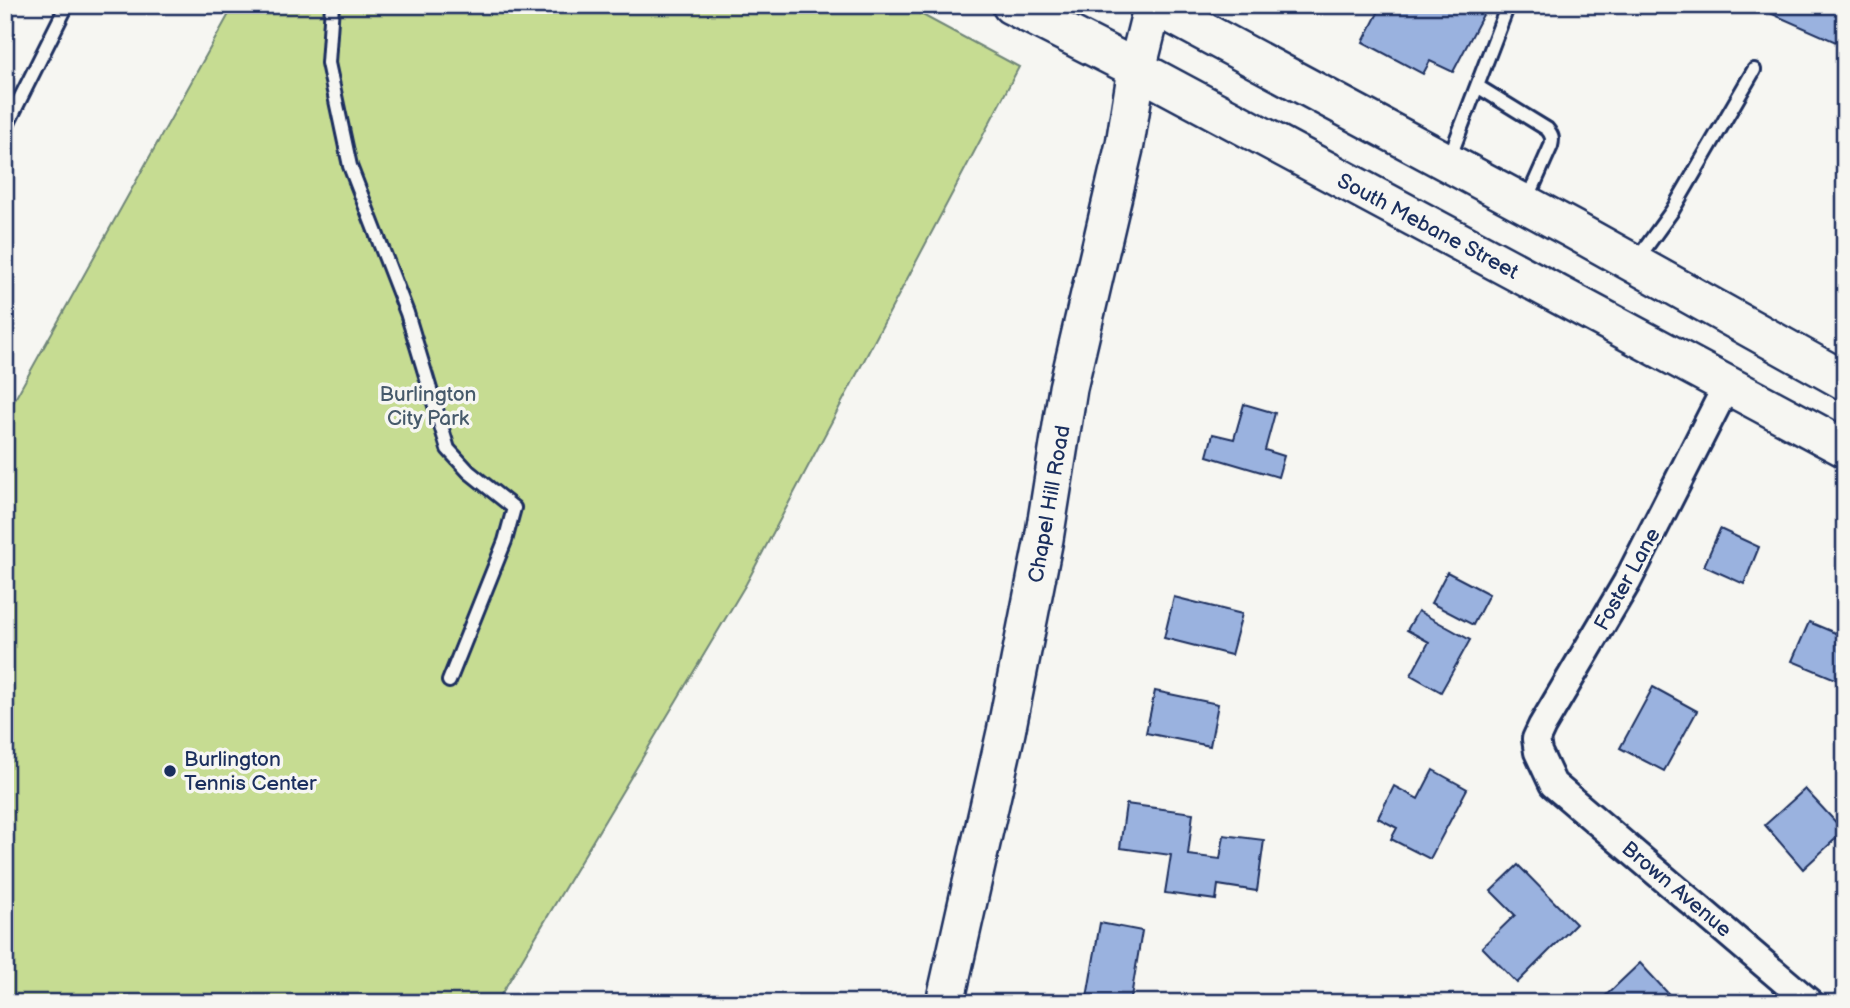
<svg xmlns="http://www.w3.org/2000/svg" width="1850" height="1008" font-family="'Balsamiq Sans',sans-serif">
<rect width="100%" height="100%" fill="#f6f6f2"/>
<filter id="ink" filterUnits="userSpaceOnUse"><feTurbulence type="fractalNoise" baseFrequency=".0143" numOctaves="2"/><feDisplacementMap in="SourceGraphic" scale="14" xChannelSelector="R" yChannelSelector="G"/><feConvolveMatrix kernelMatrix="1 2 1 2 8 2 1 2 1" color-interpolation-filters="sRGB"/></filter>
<g filter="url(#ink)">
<path fill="#c6dc92" stroke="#708678" stroke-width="2" d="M234,5H904L1019,67L746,584L496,1003H5V417Z"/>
<path fill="#9ab2df" stroke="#1b2f5e" stroke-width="2" d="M1382,5H1488L1453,72L1430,61L1423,74L1363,42Z
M1752,5H1841L1836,15L1845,19V46Z
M1244,404L1275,413L1265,450L1284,456L1278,477L1207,456L1213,434L1234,439Z
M1720,529L1759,547L1744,584L1704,566Z
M1447,572L1489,594L1473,625L1431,603Z
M1174,597L1242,614L1231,655L1164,638Z
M1418,611L1470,640L1441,692L1411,675L1429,642L1407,630Z
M1809,622L1845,637V683L1792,661Z
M1653,687L1697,711L1664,771L1620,748Z
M1155,691L1218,704L1210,746L1146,733Z
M1433,770L1467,789L1430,859L1391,839L1397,828L1378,818L1394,786L1418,799Z
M1805,789L1844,831L1803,869L1765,825Z
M1126,804L1193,813L1188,855L1220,859L1224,835L1264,840L1257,891L1218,885L1216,900L1165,893L1171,855L1120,848Z
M1518,865L1576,924L1517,983L1482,947L1515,915L1491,891Z
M1100,923L1142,931L1130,1003H1086Z
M1640,963L1677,1003H1600L1599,1002Z"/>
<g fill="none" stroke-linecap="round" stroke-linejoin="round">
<g stroke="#1b2f5e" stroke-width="18">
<path id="lane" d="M332,5L328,63L350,166L407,313L448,449L469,472L514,508L505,541L449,681
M1477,86L1547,129C1552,135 1553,138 1551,146L1527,200
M5,129L67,5
M1449,159L1508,5
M1636,261L1672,211L1754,70"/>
</g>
<g stroke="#1b2f5e" stroke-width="32">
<path id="street" d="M1727,385L1627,582L1542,726L1536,739L1538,752L1553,784L1810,1003"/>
</g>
<g stroke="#1b2f5e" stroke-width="42">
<path id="secondary" d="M1011,5L1137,69L1845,448
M1154,5L1572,229L1845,381
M945,1003L1006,732L1044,539L1068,388L1125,144L1137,69L1153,5"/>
</g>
<use href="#lane" stroke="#f6f6f2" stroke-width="12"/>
<use href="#street" stroke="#f6f6f2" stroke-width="26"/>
<use href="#secondary" stroke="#f6f6f2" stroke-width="37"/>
</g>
</g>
<circle fill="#1b2f5e" stroke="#f6f6f2" stroke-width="2.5" cx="170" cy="771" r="7"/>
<g text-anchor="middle" stroke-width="7" stroke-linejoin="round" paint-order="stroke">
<g font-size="21" fill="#1b2f5e" stroke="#f6f6f2">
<text transform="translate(1428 226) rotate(28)" y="7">South Mebane Street</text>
<text transform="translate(1049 504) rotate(-80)" y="7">Chapel Hill Road</text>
<text transform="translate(1627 579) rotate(-61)" y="7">Foster Lane</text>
<text transform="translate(1677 889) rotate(40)" y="7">Brown Avenue</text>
</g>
<g font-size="21" fill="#465a6b" stroke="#f6f6f2">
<text x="428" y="401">Burlington<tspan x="428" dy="24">City Park</tspan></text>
</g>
<g font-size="21" fill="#1b2f5e" stroke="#f6f6f2" text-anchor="start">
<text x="184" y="766">Burlington<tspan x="184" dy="24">Tennis Center</tspan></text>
</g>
</g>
<rect width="1850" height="1008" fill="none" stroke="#f6f6f2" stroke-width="28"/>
<rect x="14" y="14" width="1822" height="980" fill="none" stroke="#1b2f5e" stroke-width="2.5" filter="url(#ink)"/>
</svg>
